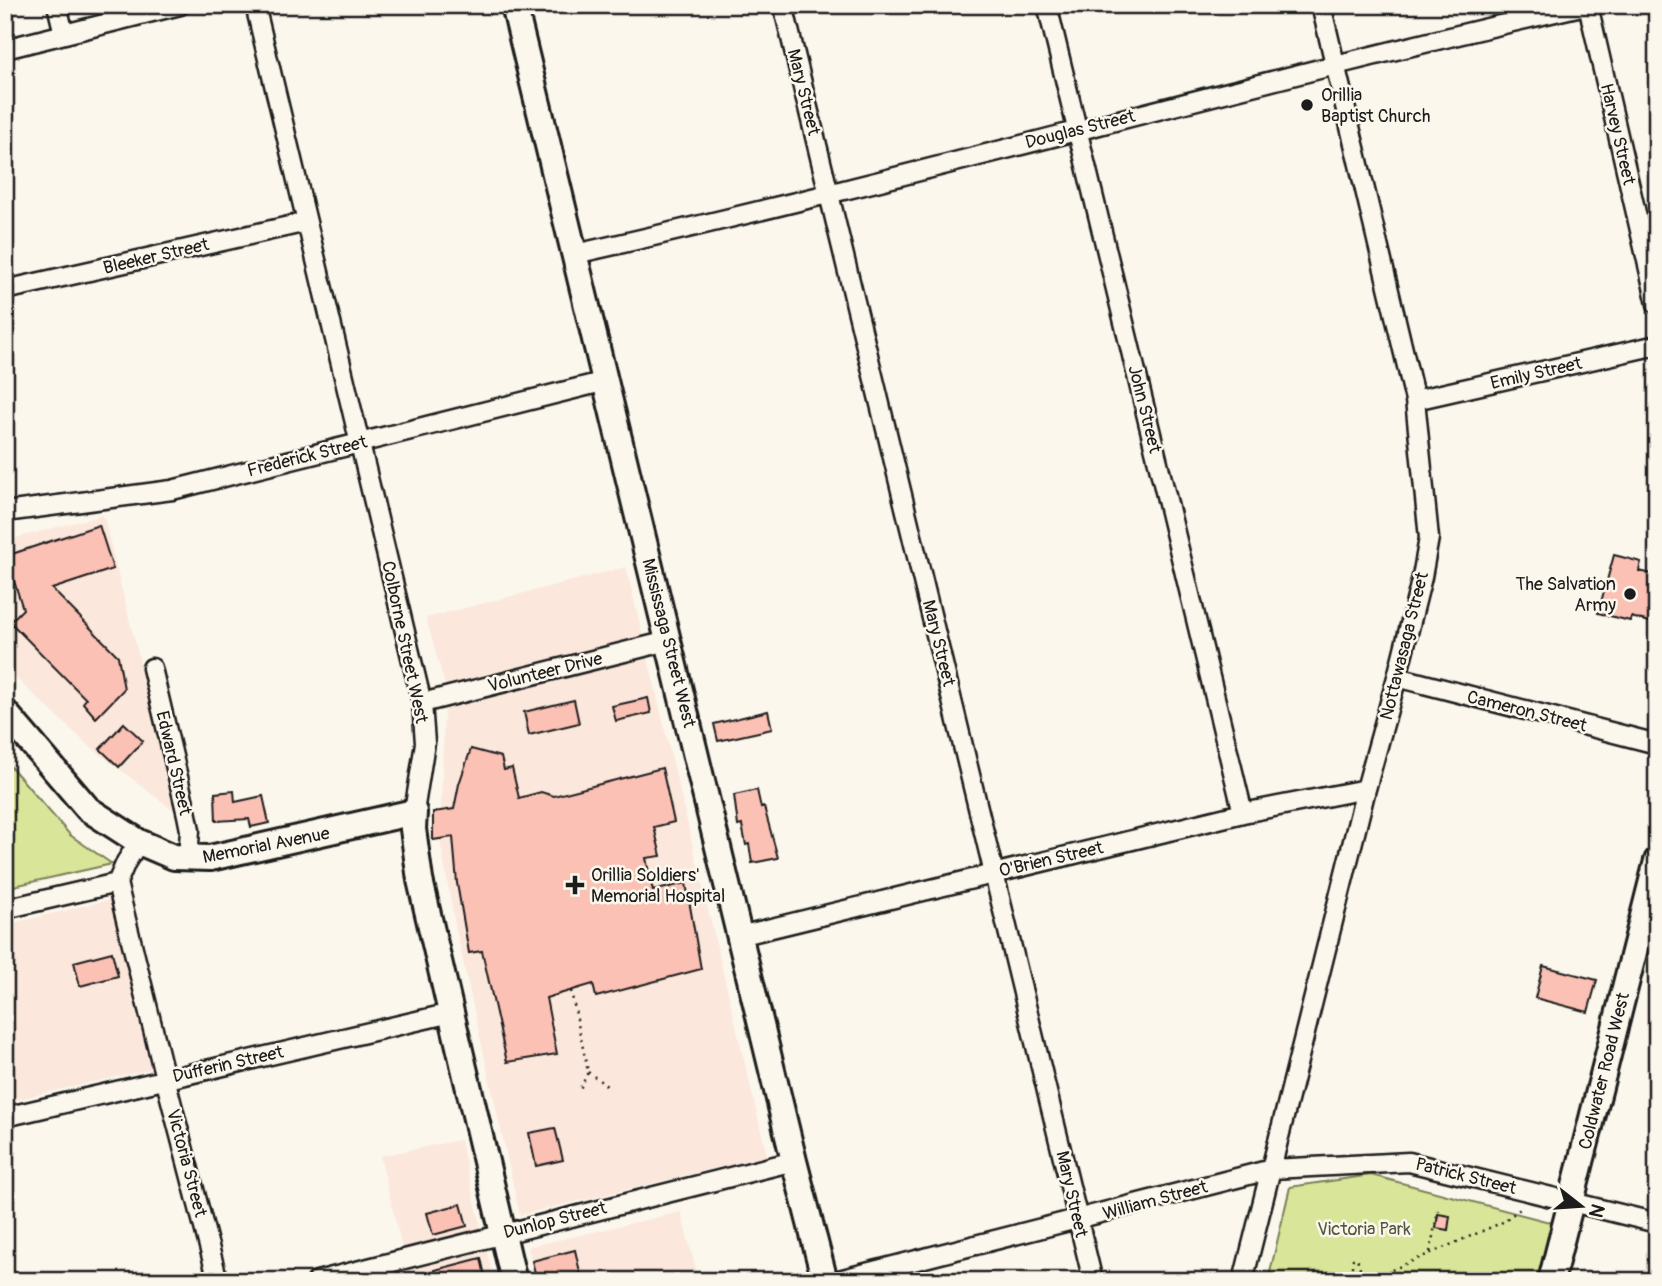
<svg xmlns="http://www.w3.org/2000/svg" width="1662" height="1286" font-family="Pangolin,sans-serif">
<rect width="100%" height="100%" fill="#fbf7ec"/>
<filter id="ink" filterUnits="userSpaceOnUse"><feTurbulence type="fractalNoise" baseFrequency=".0143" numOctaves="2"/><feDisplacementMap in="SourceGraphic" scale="14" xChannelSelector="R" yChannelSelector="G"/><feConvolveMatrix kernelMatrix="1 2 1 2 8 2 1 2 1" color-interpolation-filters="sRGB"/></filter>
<g filter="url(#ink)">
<path fill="#fbe7dc" d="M103,515L138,654L173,810L87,744L5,668V541Z
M626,567L767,1156L520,1215L456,930L440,840L445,685L426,618Z
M117,898L156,1068L5,1102V925Z
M460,1140L494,1281H410L380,1156Z
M681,1212L699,1281H536L528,1247Z"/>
<path fill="#d9e598" stroke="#7a805a" stroke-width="2" d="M5,760L70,835L112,864L5,888Z
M1371,1175L1557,1224L1540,1281H1268L1290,1187Z"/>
<path fill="#fcc1b5" stroke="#1c1c1c" stroke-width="2" d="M99,525L113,569L52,589L118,656L124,689L96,718L83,703L86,699L10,622L23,609L6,556Z
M1614,555L1641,562L1639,571L1657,575V624L1631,617L1630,621L1598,613Z
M648,698L651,713L616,721L612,706Z
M574,700L579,723L529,735L524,712Z
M768,711L772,729L718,741L714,724Z
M124,723L143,741L119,767L100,749Z
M471,749L501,757L504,770L512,768L519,798L541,792L554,796L662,768L674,822L654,827L661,856L646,858L653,891L686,883L701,969L596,997L593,984L546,998L557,1054L507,1062L482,951L469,953L457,883L453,837L433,840V812L454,809L459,784Z
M757,790L761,808L764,807L778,858L752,863L749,844L746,845L742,825L738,826L734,795Z
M234,791L235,802L263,796L269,823L251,827L249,819L216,821L215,793Z
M112,952L118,976L80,986L74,962Z
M1543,966L1597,980L1588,1012L1535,998Z
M555,1128L563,1160L536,1166L529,1133Z
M461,1204L467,1226L433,1235L427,1213Z
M1438,1214L1450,1216L1448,1230L1436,1228Z
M575,1250L582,1281H537L532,1261Z
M481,1258L485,1276L467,1281H437L435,1270Z"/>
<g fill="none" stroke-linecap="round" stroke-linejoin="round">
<g stroke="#1c1c1c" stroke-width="23">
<path id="street" d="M57,5L64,34
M255,5L422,703L425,743L414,812
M783,5L1093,1281
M1047,5L1243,813
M1588,5L1657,304
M5,49L180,5
M575,254C914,178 1247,82 1586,5
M5,290L307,222
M1415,400L1657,345
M5,512L172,490L606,381
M152,668L187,815L190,830L188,859
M1397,677L1657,744
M422,703L668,641
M117,883L165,1078L218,1281
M117,883L126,862L139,842
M5,909L117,883
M739,936L1243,813L1366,789
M5,1117L451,1013
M317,1281L794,1161
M835,1281L1272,1169L1409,1162L1657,1223
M1243,1281L1366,789L1397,677L1422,577L1429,538L1415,400L1321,5"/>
</g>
<g stroke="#1c1c1c" stroke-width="30">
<path id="secondary" d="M514,5L794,1161L825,1281
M5,712L88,809L139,842L174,857L210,858L414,812L413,829L420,880L514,1281
M1551,1281L1657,861"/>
</g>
<path stroke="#1c1c1c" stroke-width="2.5" stroke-dasharray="2 5" stroke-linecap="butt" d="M571,991L588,1072L579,1091
M588,1072L607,1086
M1430,1252L1438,1210
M1350,1281L1353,1259L1357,1258L1364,1281
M1366,1281L1501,1223L1523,1207"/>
<use href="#street" stroke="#fbf7ec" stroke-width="18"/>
<use href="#secondary" stroke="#fbf7ec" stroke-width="24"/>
</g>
</g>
<g fill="#1c1c1c" stroke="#fbf7ec" stroke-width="2.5">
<circle cx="1307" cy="105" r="7"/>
<circle cx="1630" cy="594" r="7"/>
<path d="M571.5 874.5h7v7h7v7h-7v7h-7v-7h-7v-7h7z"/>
</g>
<g text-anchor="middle" stroke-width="5" stroke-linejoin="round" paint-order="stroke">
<g font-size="18" fill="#1c1c1c" stroke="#fbf7ec">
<text transform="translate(804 92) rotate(76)" y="6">Mary Street</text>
<text transform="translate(1080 129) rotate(-14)" y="6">Douglas Street</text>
<text transform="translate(1618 134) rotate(77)" y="6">Harvey Street</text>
<text transform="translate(156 256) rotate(-13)" y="6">Bleeker Street</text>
<text transform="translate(1536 373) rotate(-13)" y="6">Emily Street</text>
<text transform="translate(1145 409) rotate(76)" y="6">John Street</text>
<text transform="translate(307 456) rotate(-14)" y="6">Frederick Street</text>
<text transform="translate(405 642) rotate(78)" y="6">Colborne Street West</text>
<text transform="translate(669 643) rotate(76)" y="6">Mississaga Street West</text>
<text transform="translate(939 643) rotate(76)" y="6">Mary Street</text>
<text transform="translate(1404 646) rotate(-76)" y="6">Nottawasaga Street</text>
<text transform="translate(545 672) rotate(-14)" y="6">Volunteer Drive</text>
<text transform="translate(1527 711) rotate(14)" y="6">Cameron Street</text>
<text transform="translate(174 763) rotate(77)" y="6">Edward Street</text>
<text transform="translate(266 845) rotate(-11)" y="6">Memorial Avenue</text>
<text transform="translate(1051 859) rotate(-13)" y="6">O'Brien Street</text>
<text transform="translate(228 1064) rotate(-13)" y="6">Dufferin Street</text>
<text transform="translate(1604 1071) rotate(-76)" y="6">Coldwater Road West</text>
<text transform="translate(187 1163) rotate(75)" y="6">Victoria Street</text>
<text transform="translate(1466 1176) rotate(14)" y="6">Patrick Street</text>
<text transform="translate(1072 1194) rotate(77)" y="6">Mary Street</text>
<text transform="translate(1155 1200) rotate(-15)" y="6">William Street</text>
<text transform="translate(555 1220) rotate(-14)" y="6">Dunlop Street</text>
</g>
<g font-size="18" fill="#1c1c1c" stroke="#fbf7ec" text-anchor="start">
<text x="1321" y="101">Orillia<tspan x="1321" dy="21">Baptist Church</tspan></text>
<text x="1616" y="590" text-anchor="end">The Salvation<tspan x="1616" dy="21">Army</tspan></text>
<text x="591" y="881">Orillia Soldiers'<tspan x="591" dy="21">Memorial Hospital</tspan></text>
</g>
<g font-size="18" fill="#555841" stroke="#fbf7ec">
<text x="1364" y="1235">Victoria Park</text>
</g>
</g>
<rect width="1662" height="1286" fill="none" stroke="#fbf7ec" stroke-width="28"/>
<rect x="14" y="14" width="1634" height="1258" fill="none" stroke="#1c1c1c" stroke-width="2.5" filter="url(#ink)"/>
<g transform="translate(1581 1206) rotate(107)" stroke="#fbf7ec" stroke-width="5" paint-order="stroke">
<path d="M0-5L12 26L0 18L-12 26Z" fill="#1c1c1c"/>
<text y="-10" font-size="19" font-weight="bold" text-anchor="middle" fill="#1c1c1c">N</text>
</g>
</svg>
